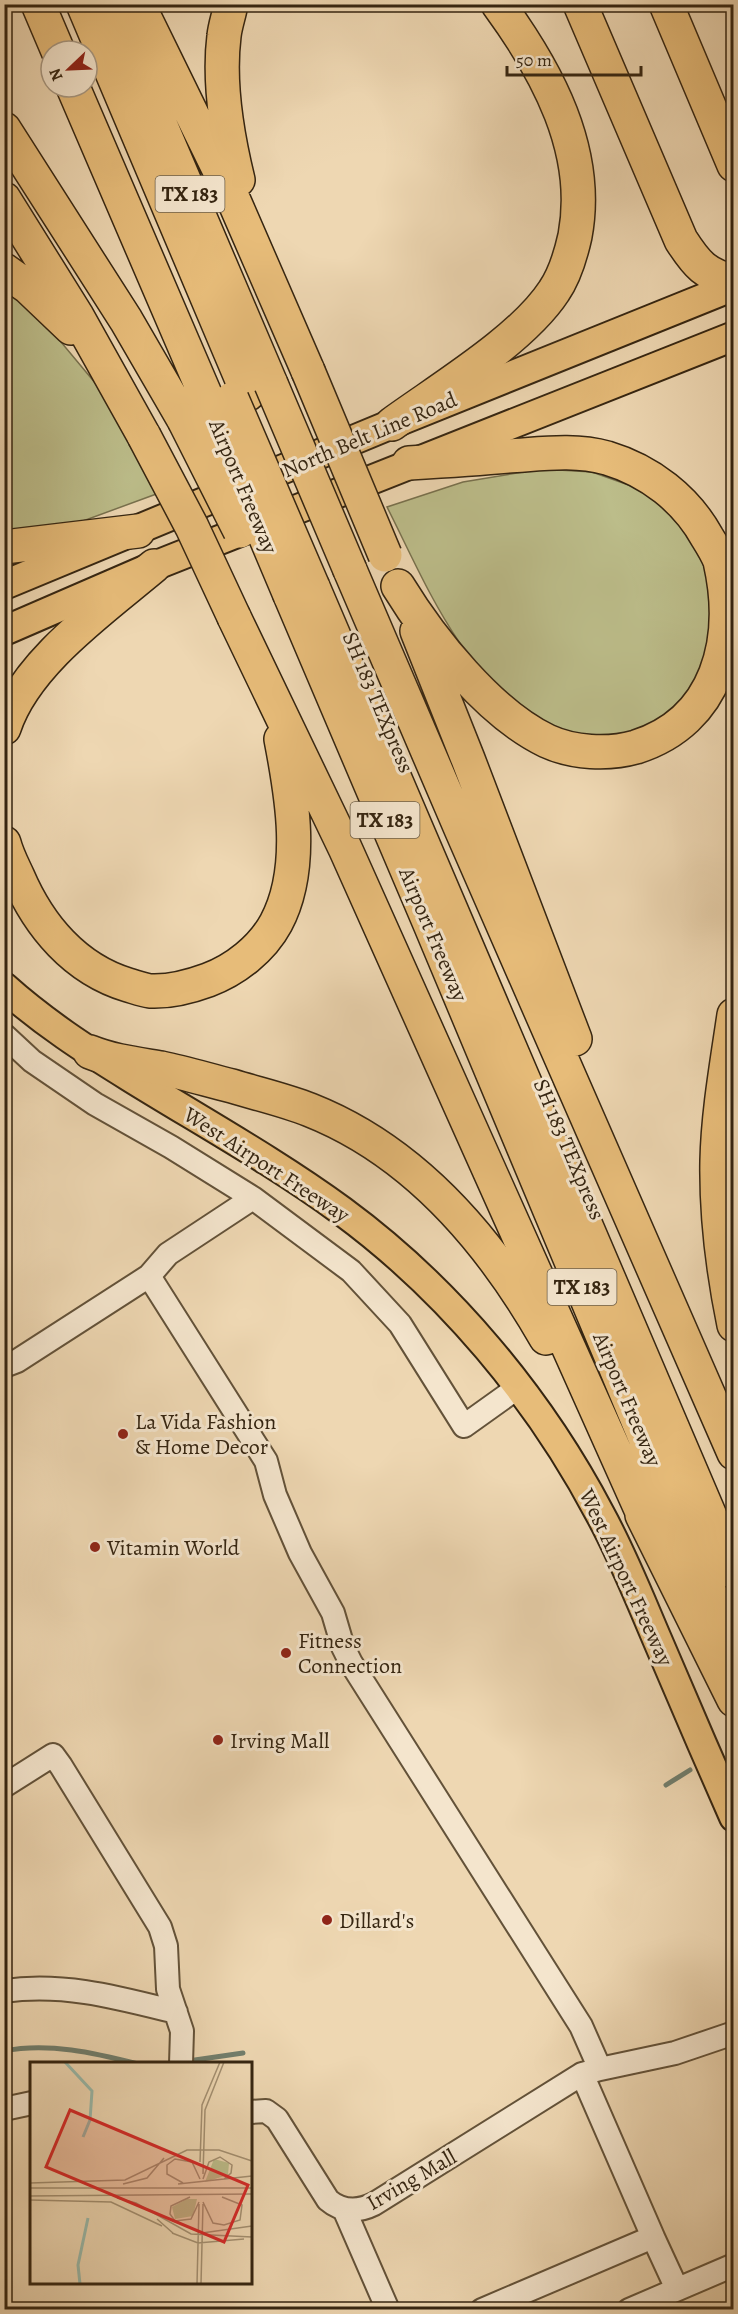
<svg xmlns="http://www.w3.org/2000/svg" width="738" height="2314" font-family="Alegreya,serif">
<rect width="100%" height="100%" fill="#eed7b2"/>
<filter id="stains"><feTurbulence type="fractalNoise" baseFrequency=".00333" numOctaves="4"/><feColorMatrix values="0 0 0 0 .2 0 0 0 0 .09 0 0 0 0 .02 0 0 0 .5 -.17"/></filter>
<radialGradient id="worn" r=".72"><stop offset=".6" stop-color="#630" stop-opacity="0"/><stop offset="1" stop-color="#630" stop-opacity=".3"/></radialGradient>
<path fill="#bcbd8a" stroke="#78714e" stroke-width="1.5" d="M4,290L36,312L101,390L159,493L72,525L5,538Z
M541,469L592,472L651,493L686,524L705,557L719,606L699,691L631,739C609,737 584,738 562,732C554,730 546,724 539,719C461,675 426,584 387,507L463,482Z"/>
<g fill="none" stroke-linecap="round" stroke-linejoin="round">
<path stroke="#717e6d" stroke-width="5" d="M666,1785L690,1770
M4,2051C48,2042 95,2053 138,2064
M188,2061L243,2053"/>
<g stroke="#635239" stroke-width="26">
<path id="minor" d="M4,1035L32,1061L95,1104L171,1147L253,1198L351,1271L400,1324L464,1426L520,1386
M149,1276L168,1254L253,1198
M4,1366L17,1361L149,1276L266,1461L275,1495L300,1553L333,1613L343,1647L351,1663L581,2026L600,2069L582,2074L374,2204C358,2212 342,2212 328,2200L277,2119L266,2111L250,2112
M4,1786L53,1755L61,1766L160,1927L166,1946L168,1989L182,2031L181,2064
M4,1991C63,1982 120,1998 176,2012
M600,2069L675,2053L734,2033
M582,2074L653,2237
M4,2109L32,2103
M344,2209L388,2310
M482,2310L653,2237L677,2289
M629,2310L734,2265"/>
</g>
<g stroke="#352511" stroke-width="32">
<path id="major" d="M4,585L392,424L734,286
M4,631L154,566L734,336
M4,987C43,1022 86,1050 130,1077C201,1121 275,1162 342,1211C448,1289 539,1398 600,1514C622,1554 639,1597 657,1639C682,1698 708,1758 734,1817"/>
</g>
<g stroke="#352511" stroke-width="36">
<path id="highway" d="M38,4L58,51
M83,4L248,394
M109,4L271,384
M138,4L231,194L308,371
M231,4C229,15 225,26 224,36C218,84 227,135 238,180
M580,4L681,240C697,265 705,274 734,282
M666,4L734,165
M73,87L211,408
M4,129L126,320L184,420
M4,199L77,316L144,436
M4,270L28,287L71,328
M392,424C440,389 522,340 554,291C565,275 571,254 575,236C591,151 547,71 498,4
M4,547L138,531
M350,570L461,829L734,1453
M398,586C431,640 490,714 547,741C573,753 608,755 636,747C718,721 738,640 720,561C717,553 712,545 707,537C686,499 650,471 607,458C574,449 542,454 508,456C475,459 442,461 409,463
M313,587L734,1572
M290,595L430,924L734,1650
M234,617L345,848L652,1534
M417,631L468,759L575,1039
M4,728C25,663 103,609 154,566
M4,843C7,855 13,866 18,877C39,926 75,969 128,985C135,987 143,990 150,991C170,992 189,987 208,980C235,970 262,949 276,923C305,869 292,796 281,739
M734,1015C727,1063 718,1113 717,1161C716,1217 723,1271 734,1325
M90,1052C112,1061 137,1064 161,1068C185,1073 208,1080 232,1086C258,1094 285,1100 310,1110C416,1152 491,1242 546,1338
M642,1515L734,1700"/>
</g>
<use href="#minor" stroke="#f4e5cd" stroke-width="22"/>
<use href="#major" stroke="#e7bc79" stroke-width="28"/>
<use href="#highway" stroke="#e7bc79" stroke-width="33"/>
<g stroke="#352511" stroke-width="36" stroke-linecap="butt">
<path id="highway-bridge" d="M308,371L385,555
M271,384L350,570
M232,399L313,587
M211,408L290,595
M184,420L240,531
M144,436L192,527L234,617"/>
</g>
<use href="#highway-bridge" stroke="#e7bc79" stroke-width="33"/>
</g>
<g fill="#8f2418" stroke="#f4e5cd" stroke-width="2">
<circle cx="123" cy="1434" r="6"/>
<circle cx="95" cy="1547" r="6"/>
<circle cx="286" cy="1653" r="6"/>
<circle cx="218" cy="1740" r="6"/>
<circle cx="327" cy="1920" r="6"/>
</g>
<g text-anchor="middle" stroke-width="6" stroke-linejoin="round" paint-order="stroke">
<g fill="#f4e5cd" stroke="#6e5f49" stroke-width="1.5">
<rect x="155.5" y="176" width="69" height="36" rx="4.5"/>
<rect x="350.5" y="802" width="69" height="36" rx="4.5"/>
<rect x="547.5" y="1269" width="69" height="36" rx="4.5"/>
</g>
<g font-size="21" font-weight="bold" fill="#352511">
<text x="190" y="201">TX 183</text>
<text x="385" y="827">TX 183</text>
<text x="582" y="1294">TX 183</text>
</g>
<g font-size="22" fill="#352511" stroke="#f4e5cd">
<text transform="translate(369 434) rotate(-23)" y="8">North Belt Line Road</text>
<text transform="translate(244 486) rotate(67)" y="8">Airport Freeway</text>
<text transform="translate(379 702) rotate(67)" y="8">SH 183 TEXpress</text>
<text transform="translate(434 934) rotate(67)" y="8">Airport Freeway</text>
<text transform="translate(570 1149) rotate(67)" y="8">SH 183 TEXpress</text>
<text transform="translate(267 1164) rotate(33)" y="8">West Airport Freeway</text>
<text transform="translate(628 1399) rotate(67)" y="8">Airport Freeway</text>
<text transform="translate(627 1577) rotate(65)" y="8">West Airport Freeway</text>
<text transform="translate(411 2179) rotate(-30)" y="8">Irving Mall</text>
</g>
<g font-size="22" fill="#352511" stroke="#f4e5cd" text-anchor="start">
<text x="135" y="1429">La Vida Fashion<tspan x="135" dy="25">&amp; Home Decor</tspan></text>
<text x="107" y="1555">Vitamin World</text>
<text x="298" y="1648">Fitness<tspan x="298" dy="25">Connection</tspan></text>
<text x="230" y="1748">Irving Mall</text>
<text x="339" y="1928">Dillard's</text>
</g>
</g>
<g transform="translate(30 2062)">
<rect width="222" height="222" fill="#eed7b2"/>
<path d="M184,97L199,101L198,113L175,120ZM157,137H167L163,154L145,157L142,145Z" fill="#bcbd8a"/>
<path fill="none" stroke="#99baab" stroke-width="3" d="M35,0L62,29L60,58L53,75M50,222L48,203L58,156"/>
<path fill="none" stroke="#a49072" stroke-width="1.5" d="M170,100L172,43L190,0M173,112L175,48L194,0M173,117L179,100L190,95L202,103L201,111L194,117M0,121L95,118L157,88H189L222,99M153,121L137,112V103L145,97L162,100L170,117M93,122L117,116L134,96M148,122L222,114M0,126H222M0,134L222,132M160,135L141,144L140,152L145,159L161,157L169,140M87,136L106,141L161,172L222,175M0,138L81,140L132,164M173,140L183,161L194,163L210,158L212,143L192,135M127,157L144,172M142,171L168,181L214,177M172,171L222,164M167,222L169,142M171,222L173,142"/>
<path fill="#d62828" fill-opacity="0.15" stroke="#d62828" stroke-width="3" d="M40,48L218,123L194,180L16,105Z"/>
<rect width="222" height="222" fill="none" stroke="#352511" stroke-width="3"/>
</g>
<rect width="738" height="2314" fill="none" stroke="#eed7b2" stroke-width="24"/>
<rect x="6" y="6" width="726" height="2302" fill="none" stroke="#352511" stroke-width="3"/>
<rect x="12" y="12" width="714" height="2290" fill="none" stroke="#352511" stroke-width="1.5"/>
<g transform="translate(69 69) rotate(247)"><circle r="28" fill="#f4e5cd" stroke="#a89882" stroke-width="1.5"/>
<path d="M0-4.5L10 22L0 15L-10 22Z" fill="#8f2418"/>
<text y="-9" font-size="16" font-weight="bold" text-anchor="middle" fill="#352511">N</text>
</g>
<path d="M507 66v9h134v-9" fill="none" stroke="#352511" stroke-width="3"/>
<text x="516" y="66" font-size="18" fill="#352511" stroke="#f4e5cd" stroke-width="4.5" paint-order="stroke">50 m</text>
<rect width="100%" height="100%" filter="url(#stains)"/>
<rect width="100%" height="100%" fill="url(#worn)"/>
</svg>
